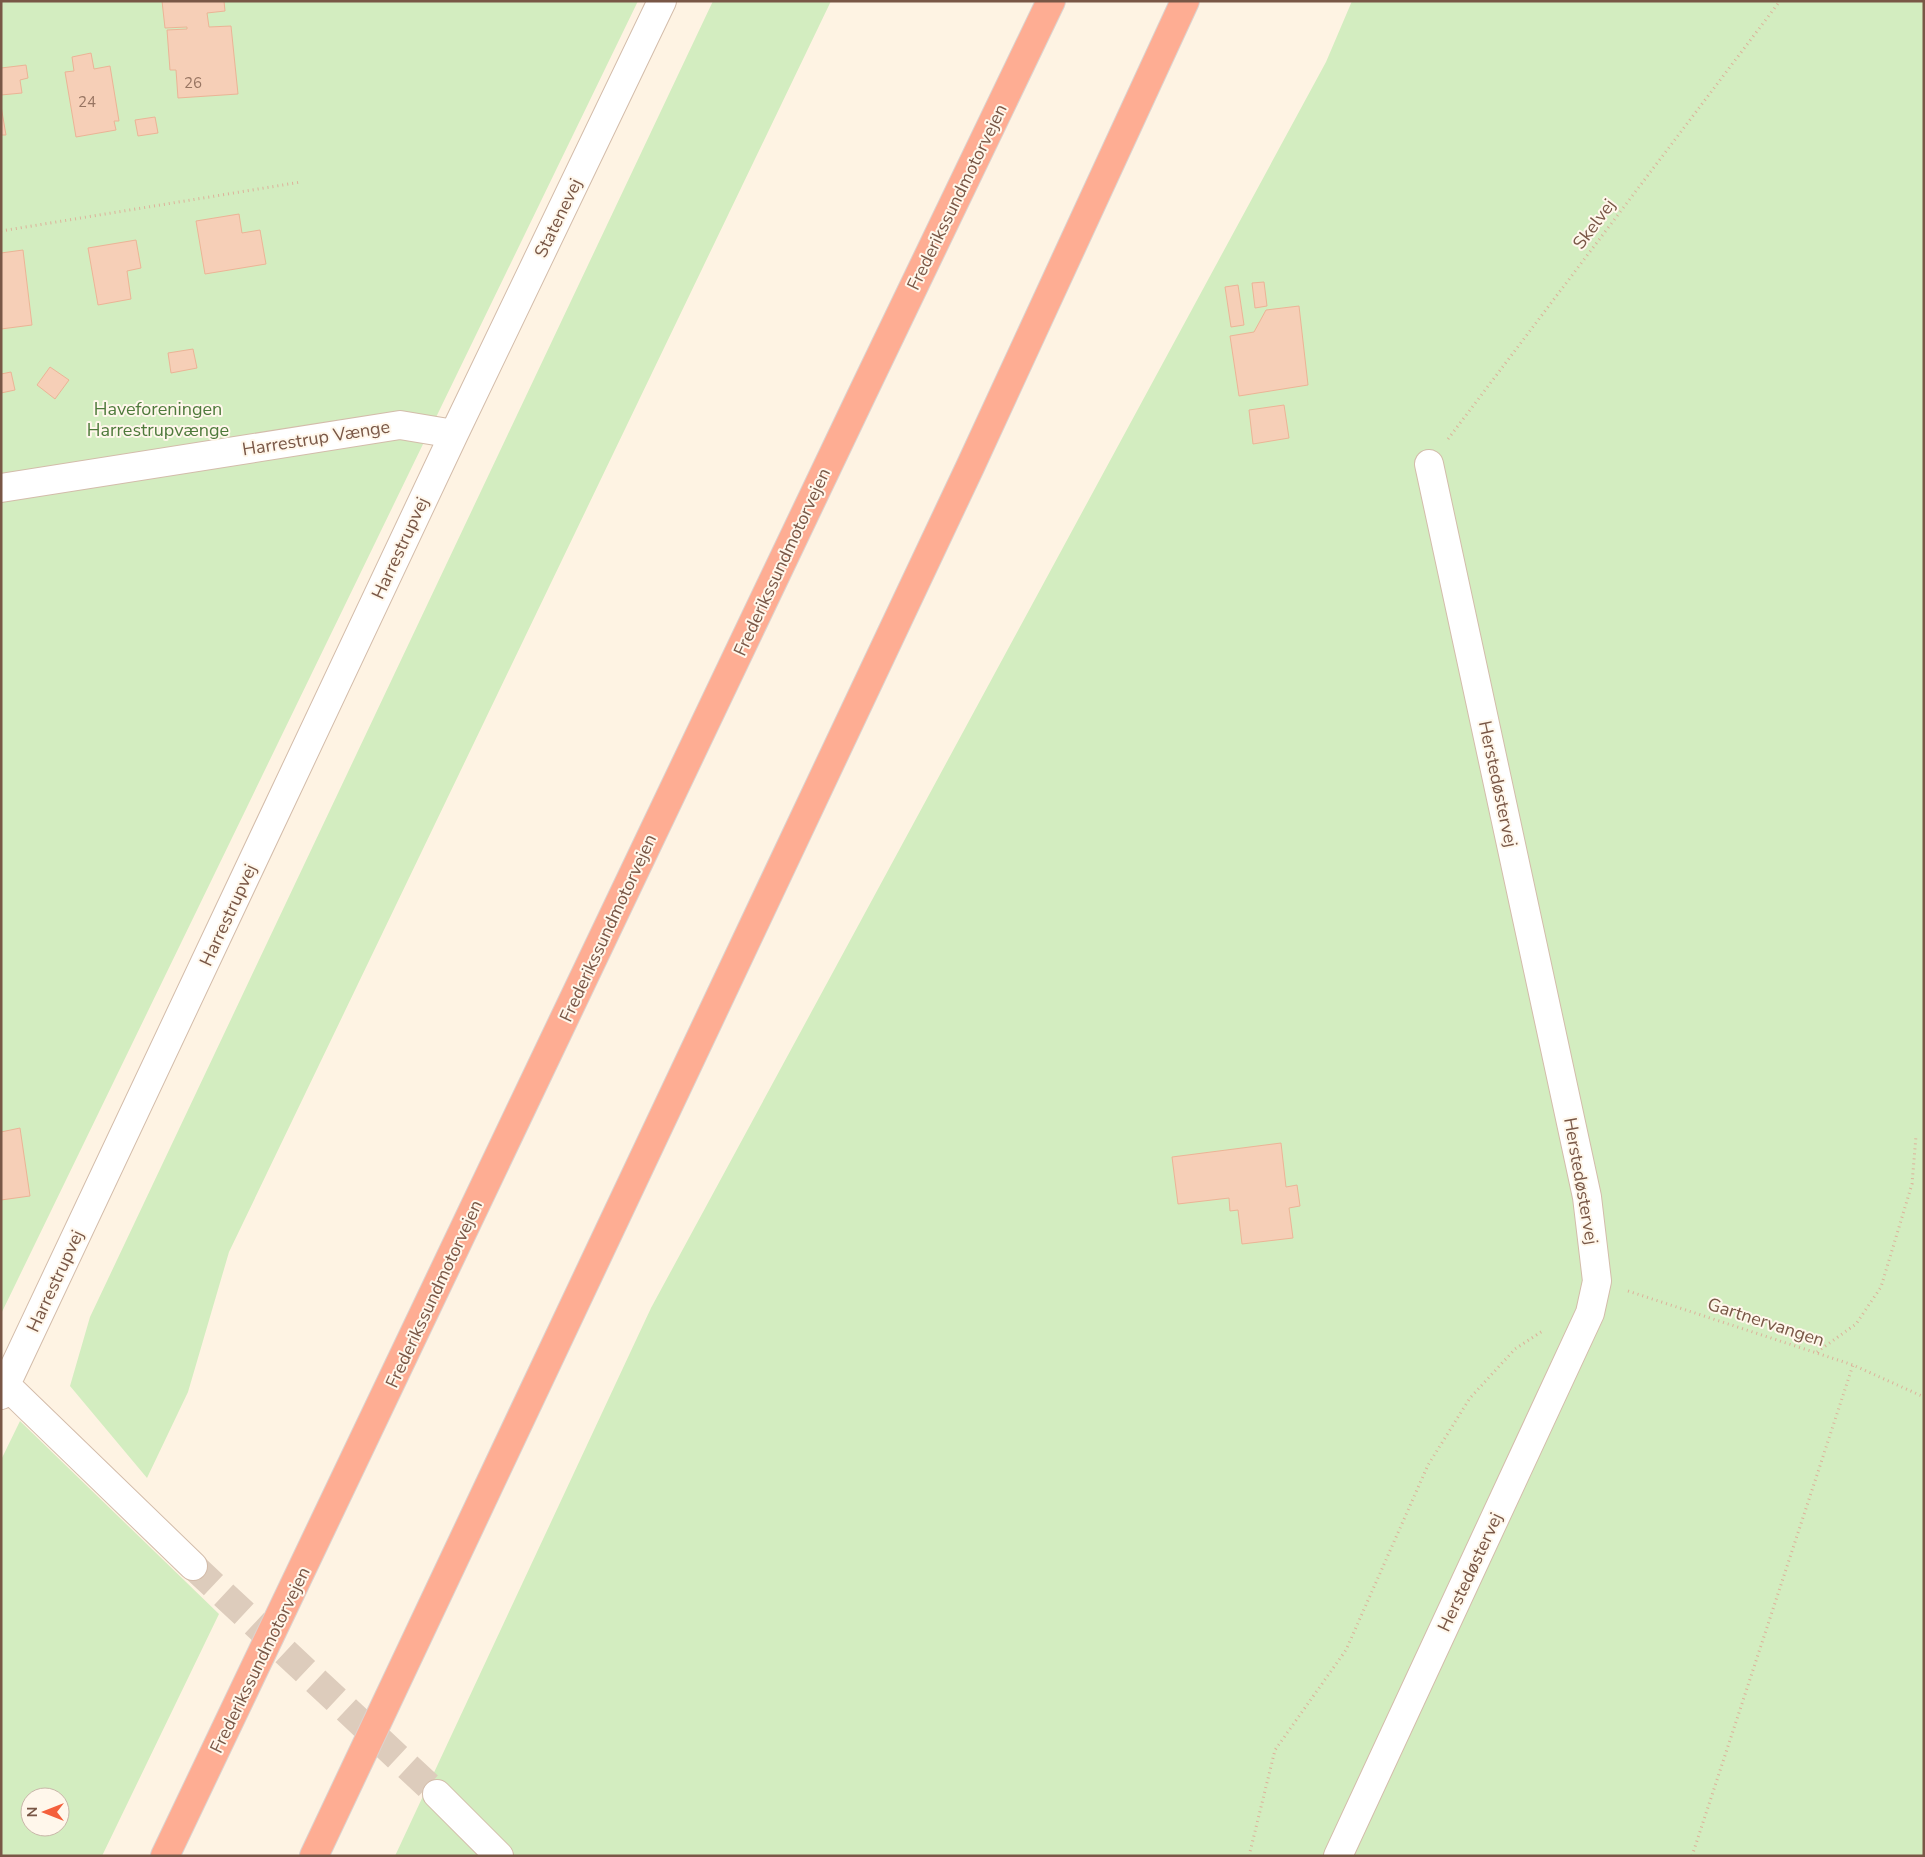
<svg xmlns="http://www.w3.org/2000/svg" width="1925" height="1857" font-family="'Nunito Sans',sans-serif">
<rect width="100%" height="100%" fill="#fef3e3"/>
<path fill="#d3edc0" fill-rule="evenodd" d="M1,1H638L1,1314Z
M713,1H831L229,1252L188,1392L147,1478L70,1386L90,1317Z
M1352,1H1924V1856H395L651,1308L1326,62Z
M20,1421L219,1614L102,1856H1V1460ZM30,1797H60V1827H30Z"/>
<path fill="#f6cfb7" stroke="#ebb496" d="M162,1H224L225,11L207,13L209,27L231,26L238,94L178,98L176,70H170L167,30L187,29V27L165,28Z
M91,53L94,69L110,66L119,121H114L116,130L76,137L65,72L74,71L72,57Z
M26,65L28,78L20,80L22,93L1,95V68Z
M1,106L6,135H1Z
M155,117L158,133L138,136L135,120Z
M239,214L242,233L260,230L266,264L205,274L196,221Z
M136,240L141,268L127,271L131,299L98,305L88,248Z
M23,250L32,325L1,329V253Z
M1264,282L1267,306L1255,308L1252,283Z
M1238,285L1244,325L1231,327L1225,287Z
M1299,306L1308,385L1239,396L1230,336L1254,332L1266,310Z
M193,349L197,368L171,373L168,353Z
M50,367L69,380L55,399L37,385Z
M11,372L15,390L1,393V374Z
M1284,405L1289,438L1253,444L1249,410Z
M20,1128L30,1196L1,1200V1132Z
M1281,1143L1286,1187L1297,1185L1300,1206L1289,1208L1293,1238L1242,1244L1238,1210L1230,1211L1229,1198L1178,1204L1172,1157Z"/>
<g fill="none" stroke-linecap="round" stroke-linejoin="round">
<path stroke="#ddccbc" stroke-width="28" stroke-dasharray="28 14" stroke-linecap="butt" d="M193,1566L437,1794"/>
<g stroke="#d3bcaa" stroke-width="30">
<path id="minor" d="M1,488L400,425L454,434
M6,1385L193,1566
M1,1395L454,434L662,1
M437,1794L499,1856
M1338,1856L1590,1313L1597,1281L1587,1197L1429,464"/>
</g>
<g stroke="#dcd3cf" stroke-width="30">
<path id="highway" d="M165,1856L863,392L1051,1
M314,1856L970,467L1185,1"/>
</g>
<path stroke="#dcb29a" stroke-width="3" stroke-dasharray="1 4" stroke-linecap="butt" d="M1,231L301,182
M1448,439L1780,1
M1628,1291L1853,1365L1924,1397
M1817,1352L1856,1324L1881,1287L1912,1184L1916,1136
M1249,1856L1275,1750L1346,1650L1428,1465L1470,1398L1515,1349L1544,1330
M1692,1856L1853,1365"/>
<use href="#minor" stroke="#fff" stroke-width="28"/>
<use href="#highway" stroke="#fead93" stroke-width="28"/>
</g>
<g text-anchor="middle" stroke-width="4" stroke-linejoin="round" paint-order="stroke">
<g font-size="15" fill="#987562">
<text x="193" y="88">26</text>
<text x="87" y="107">24</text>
</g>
<g font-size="18" fill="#795746" stroke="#fff7eb">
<text transform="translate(957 197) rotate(-64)" y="6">Frederikssundmotorvejen</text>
<text transform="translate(558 218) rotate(-64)" y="6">Statenevej</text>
<text transform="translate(1594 224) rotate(-53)" y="6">Skelvej</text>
<text transform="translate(316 438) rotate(-9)" y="6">Harrestrup Vænge</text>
<text transform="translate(400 548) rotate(-65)" y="6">Harrestrupvej</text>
<text transform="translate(782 562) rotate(-65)" y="6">Frederikssundmotorvejen</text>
<text transform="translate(1498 784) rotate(78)" y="6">Herstedøstervej</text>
<text transform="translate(228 915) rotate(-65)" y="6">Harrestrupvej</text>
<text transform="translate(608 928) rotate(-65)" y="6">Frederikssundmotorvejen</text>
<text transform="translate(1581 1181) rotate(80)" y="6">Herstedøstervej</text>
<text transform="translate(55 1281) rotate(-65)" y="6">Harrestrupvej</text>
<text transform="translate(434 1294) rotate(-65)" y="6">Frederikssundmotorvejen</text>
<text transform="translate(1766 1322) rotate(18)" y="6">Gartnervangen</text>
<text transform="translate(1470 1572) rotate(-65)" y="6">Herstedøstervej</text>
<text transform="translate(260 1660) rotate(-64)" y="6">Frederikssundmotorvejen</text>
</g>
<g font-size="18" fill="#4e7a3b" stroke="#fff7eb">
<text x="158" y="415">Haveforeningen<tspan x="158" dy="21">Harrestrupvænge</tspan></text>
</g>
</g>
<rect width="1925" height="1857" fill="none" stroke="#795746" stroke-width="5"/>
<g transform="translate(45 1812) rotate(270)"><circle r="24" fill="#fff7eb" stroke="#c9b7a9"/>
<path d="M0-4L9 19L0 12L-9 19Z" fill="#f4603c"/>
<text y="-8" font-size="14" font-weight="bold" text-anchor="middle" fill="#795746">N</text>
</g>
</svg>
